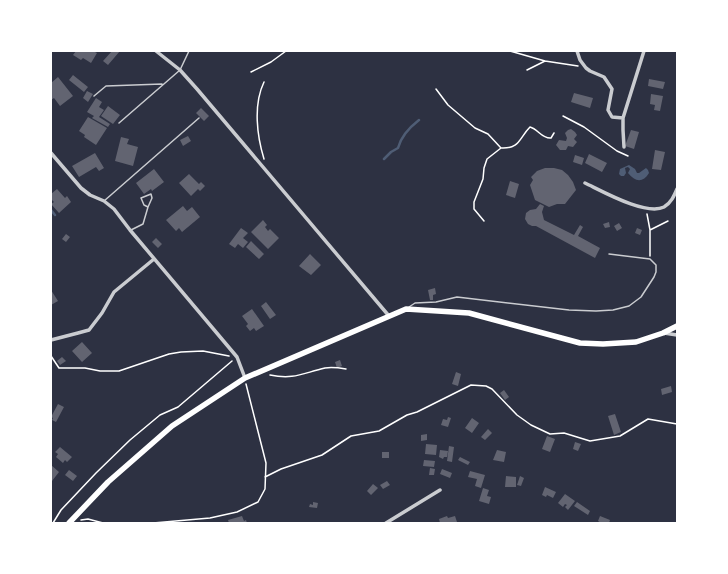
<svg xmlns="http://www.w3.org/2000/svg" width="728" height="574" font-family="Commissioner,sans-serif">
<rect width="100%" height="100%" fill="#2d3142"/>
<path fill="#4f5d75" d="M629,165L635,169L637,173H639L646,168L648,170L649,173C643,183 635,182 628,173L630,169L628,167L625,168L626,173L624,176H621L619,174L620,169Z"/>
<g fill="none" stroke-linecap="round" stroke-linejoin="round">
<path stroke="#4f5d75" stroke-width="2.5" d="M384,159L391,152L398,148C401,136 410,127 419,120
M51,210L55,215"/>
</g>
<path fill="#626471" d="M76,51H93L97,53L91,63L83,58L81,60L73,55Z
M112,51H120L108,65L103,61Z
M73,75L88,87L84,92L69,80Z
M58,77L73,96L60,106L54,98L51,100V83Z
M649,79L665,82L663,89L648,86Z
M87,91L93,94L88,102L83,98Z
M574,93L593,98L590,108L571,102Z
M651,94L663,96L660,111L654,110L655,105L650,104Z
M96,98L102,102L99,107L104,110L99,117L110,124L108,127L92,118L94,116L87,112Z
M108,106L120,115L113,124L101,116Z
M201,108L209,116L204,121L196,113Z
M88,117L107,128L96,145L84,137L85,135L79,131Z
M571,129L575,132L577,135L574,139L577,142L573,147L568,146L566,150H560L556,145L559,140L566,141L567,138L565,133L568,130Z
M631,130L639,132L634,149L625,146Z
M188,136L191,141L183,146L180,140Z
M121,137L129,139L127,144L138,147L133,166L115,161Z
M655,150L665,152L661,170L652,169Z
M95,153L104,168L99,171L96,167L79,177L72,166Z
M589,154L607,163L602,172L585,163Z
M575,155L584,158L582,165L573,162Z
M545,168H554L562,170L568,175L573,182L576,190L565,204H557L549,207L535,200L530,185L533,180L531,177L537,171Z
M154,169L164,182L152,191L151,189L144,194L136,183Z
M189,174L199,184L201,182L205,186L200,191L198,189L191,196L179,183Z
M510,181L519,184L515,198L506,195Z
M57,189L65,198L67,196L71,202L59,213L51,204L54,202L51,199V194Z
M540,204L544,206L542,212L544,220L574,235L580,225L583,227L578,236L600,248L595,258L536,226H532L528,224L525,219L526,213L530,210L536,209Z
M183,206L187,211L192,207L200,217L182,232L179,228L176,231L166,220Z
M263,220L267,225L265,227L268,231L270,229L279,238L268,249L251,232Z
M609,222L610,227L605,228L603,224Z
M619,223L622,228L617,231L614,226Z
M241,228L248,233L243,238L248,242L243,248L238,244L235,248L229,244Z
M637,228L642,230L640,235L635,233Z
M66,234L70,237L66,242L62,239Z
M156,238L162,244L158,248L152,242Z
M251,241L264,254L259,259L246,247Z
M310,254L321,265L311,275L299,266Z
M435,288L436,294L433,295V300H430L428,290Z
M51,290L58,301L51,305Z
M266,302L276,315L270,319L261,306Z
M252,309L264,326L256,331L254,328L250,331L246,326L248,324L242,316Z
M82,342L92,353L82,362L72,351Z
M62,357L66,361L60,365L57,361Z
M340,360L342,366L337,368L335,362Z
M456,372L461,374L458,386L452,384Z
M671,386L672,392L662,395L661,389Z
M504,390L509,397L505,400L500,393Z
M58,404L64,407L56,422L52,420L53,418L51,417Z
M615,414L621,432L614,435L608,416Z
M448,417L451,418L448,427L441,425L443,419L447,420Z
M472,418L479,423L472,433L465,428Z
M488,429L492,433L485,440L481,437Z
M427,434V440L421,441V435Z
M547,436L555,439L550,452L542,449Z
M575,442L581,444L578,451L573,449Z
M426,444L437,445L436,455L425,454Z
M449,446L454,447L452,462L447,461Z
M60,447L72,457L67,462L65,460L63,463L56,457L58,454L55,452Z
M440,450L448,451L447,457H444L443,459L439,457Z
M497,450L506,452L504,462L493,460Z
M382,452H389V458H382Z
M460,457L470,462L468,465L458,460Z
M424,460L435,461L434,467L423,466Z
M51,465L59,472L52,481L51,480Z
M430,468L435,469L434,475H429Z
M442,469L452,473L450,478L440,474Z
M69,470L77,476L73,481L65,475Z
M470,471L485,475L481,488L475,486L477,479L468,477Z
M506,476L516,477V487H505Z
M520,476L524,478L521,486L517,485Z
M387,481L390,485L383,489L380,485Z
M373,484L378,488L371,495L367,491Z
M545,487L556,492L553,498L547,495L546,497L542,495Z
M483,488L489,490L487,496L491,497L489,504L479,501Z
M565,494L575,501L568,510L565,507L567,505L565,504L563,507L558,503Z
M313,502L318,503L317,508L309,507L310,504L313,505Z
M577,502L590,511L588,515L574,506Z
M242,516L244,521L246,520L247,523H229L228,520Z
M447,516L448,518L455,516L457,522L440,523L439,519Z
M600,516L610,520L609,523H601L598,521Z"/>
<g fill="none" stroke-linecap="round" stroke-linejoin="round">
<path stroke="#fff" stroke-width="1.5" d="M510,51L545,61
M527,70L545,61L578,66
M251,72L271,62L286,51
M264,82C253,105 257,136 264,159
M436,89L448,105L475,128L488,134L501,148
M563,116L584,127L617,151L628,156
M647,214L650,230V256
M484,221L474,209V202L483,179L484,168L487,159L501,148C520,149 519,138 530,127C538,129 542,139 551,138L554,133
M650,230L668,221
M51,356L59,368H85L100,371H119L169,354L181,352L203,351L229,356
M270,375C294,380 303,373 325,368C331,367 340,368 346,369
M265,477L281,469L322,455L351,436L379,431L407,415L417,412L471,385L486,386L492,389L517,415L531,425L550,434L564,433L590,441L620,436L648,419L677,424
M81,520L88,519L103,523
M53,523L61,510L96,473L130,440L160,415L178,407L232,361
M153,523L210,518L237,512L258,502L265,489L266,463L246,384"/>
<path stroke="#caccd0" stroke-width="1.5" d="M94,96L106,86L162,84
M119,123L180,70L189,51
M104,201L199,118
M131,230L143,224L148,207L144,205L141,198L151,194L152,198L148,207
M409,307L415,303L436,302L457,297L569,310L596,311L613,310L629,306L641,297L654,277L656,272V265L650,259L609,254"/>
<path stroke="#caccd0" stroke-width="3.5" d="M156,51L180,70L197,89L389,316
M577,51L580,60L586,68L590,71L604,77L612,89L608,110L612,117L623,118
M624,147L623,130V118L644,51
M51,153L81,188L90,195L104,201L114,209L130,230L237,357L245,378
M585,183C602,191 646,216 664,207C671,203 674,196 677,189
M664,333L677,335
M51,340L78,333L89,330L102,313L114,292L154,259
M386,523L440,490"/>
<path stroke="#fff" stroke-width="5.5" d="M69,523L108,482L172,426L245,378L406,309L469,313L580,343L603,344L636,342L663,333L677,326"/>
</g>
<rect width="728" height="574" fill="none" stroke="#ffffff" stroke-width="104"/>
</svg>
